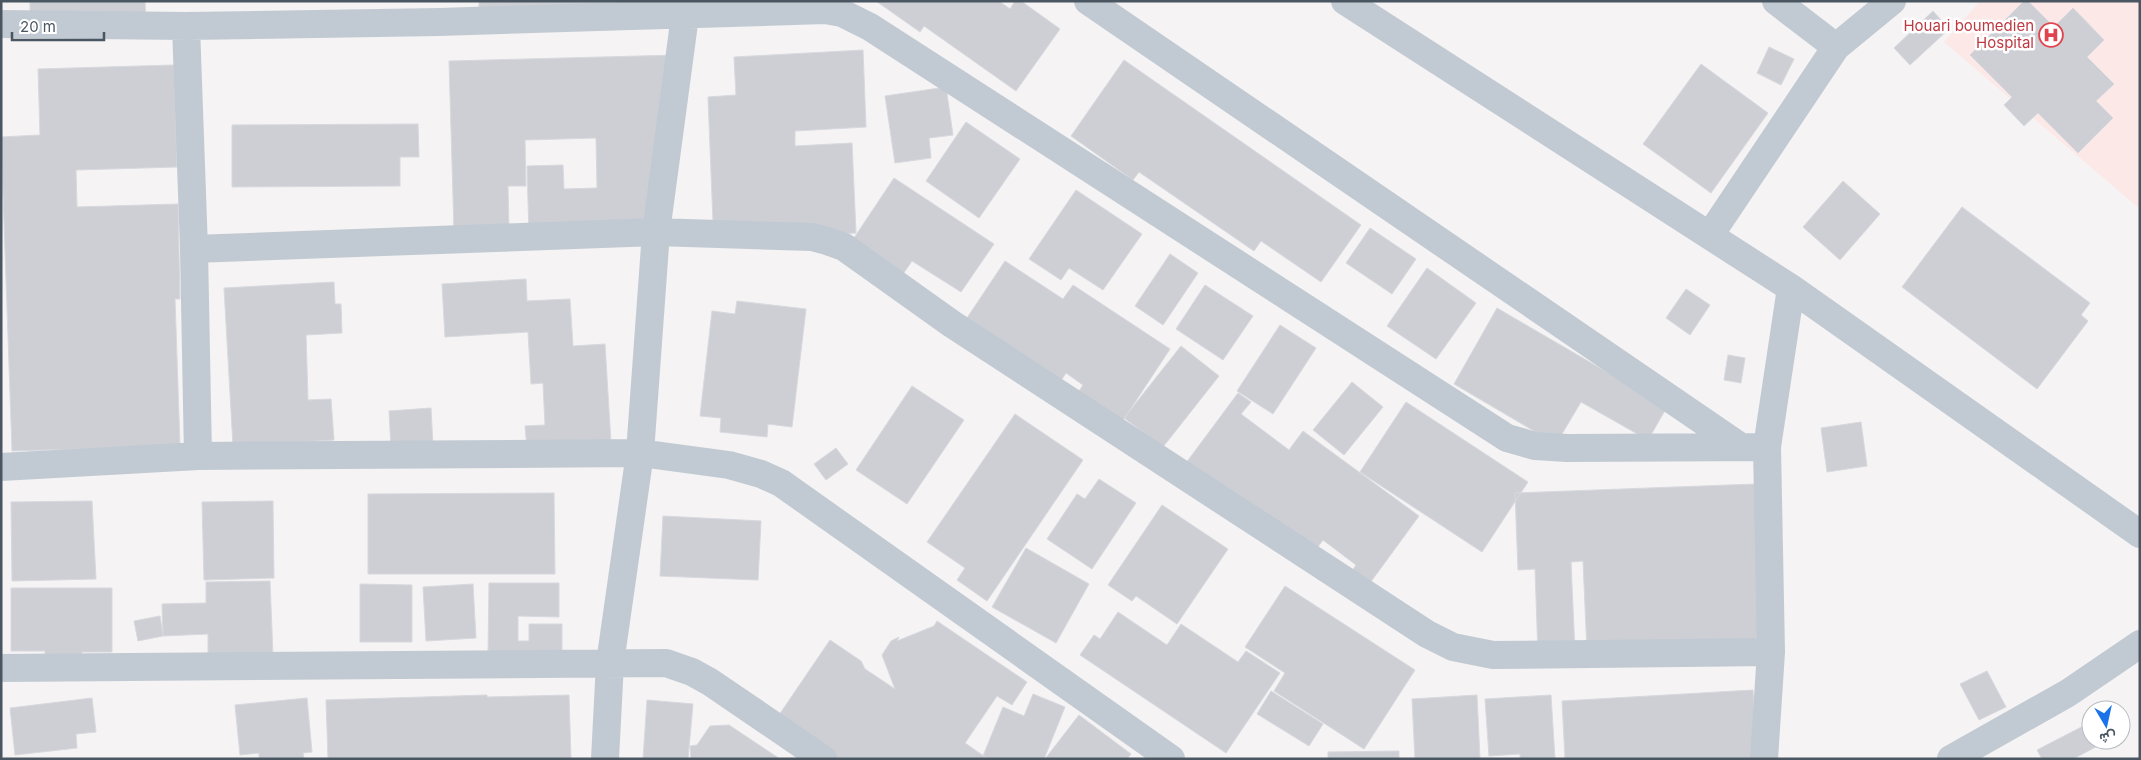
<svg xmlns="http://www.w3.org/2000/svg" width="2141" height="760" font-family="Inter,Vazirmatn,sans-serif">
<rect width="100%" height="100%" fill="#f5f3f3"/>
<path fill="#fce8e6" d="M1980,1H2140V209L1944,42Z"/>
<path fill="#cdcfd5" stroke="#d7d9de" d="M30,1H145L146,24L30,27Z
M479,1H671L479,15Z
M876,1H999L1010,9L1015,1H1021L1060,29L1016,91L924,26L920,32Z
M2024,1H2028L2054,27L2073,8L2104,40L2087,57L2114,84L2096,101L2113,118L2078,153L2038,113L2024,126L2004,105L2012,97L1970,55Z
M1933,11L1949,29L1910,65L1894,48Z
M1769,47L1794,59L1781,85L1757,73Z
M863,50L866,127L795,131V146L852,143L856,233L739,239L713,222L708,97L736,95L734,57Z
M677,55L660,232L529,235L527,166L563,165L564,189L597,188L596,138L525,140L526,186H508L509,230L454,231L449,61Z
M1124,60L1361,225L1321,282L1261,241L1254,251L1139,172L1133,180L1071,136Z
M1701,64L1768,113L1711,193L1643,144Z
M174,65L177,167L76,170L77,207L178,204L180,299H175L180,446L12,451L1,137L40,135L38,69Z
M946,87L953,135L929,138L931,158L895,163L885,96Z
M966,122L1020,159L979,218L926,181Z
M418,124L419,157H400V186L232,187V125Z
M894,178L994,244L961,292L912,261L903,274L852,241Z
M1843,181L1880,214L1840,260L1803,227Z
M1076,190L1142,234L1103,290L1069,268L1061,280L1029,259Z
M1962,207L2090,303L2081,315L2088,321L2037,389L1902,287Z
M1370,228L1416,259L1392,294L1346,263Z
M1170,254L1198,273L1163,325L1135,306Z
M1005,261L1063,299L1073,285L1170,349L1118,428L1074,399L1083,385L1066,373L1055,390L961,327Z
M1427,268L1476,303L1436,359L1387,326Z
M526,279L527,301L570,299L573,346L605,344L611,443L527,448L525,426L545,425L543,383L531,384L528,332L445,337L442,284Z
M334,282L335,304H341L342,333L306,335L308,400L331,399L334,440L233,446L224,288Z
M1205,285L1253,316L1223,360L1176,329Z
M1686,289L1710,305L1690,335L1666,318Z
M737,301L806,309L792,427L768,424L767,437L720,432L721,418L700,416L712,311L735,314Z
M1497,308L1667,407L1648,440L1581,402L1556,444L1454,384Z
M1280,325L1316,348L1273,414L1237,391Z
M1181,346L1219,376L1163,447L1124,418Z
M1728,355L1745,358L1741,383L1724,380Z
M1352,382L1383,407L1344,455L1313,430Z
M912,386L964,420L907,504L856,470Z
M1238,393L1251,402L1241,414L1289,450L1303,431L1419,516L1370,583L1352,571L1356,565L1323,540L1312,555L1186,463Z
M1406,402L1528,482L1482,552L1360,472Z
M431,408L433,446L391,448L389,411Z
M1015,414L1083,460L987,601L957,580L965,568L927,542Z
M1861,422L1867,466L1827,472L1821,428Z
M836,448L848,464L826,480L814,464Z
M1099,479L1136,503L1092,569L1047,539L1077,494L1085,499Z
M1755,484L1761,659L1587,652L1583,561L1571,562L1575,653L1538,655L1535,569L1518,570L1515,493Z
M554,493L555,574H368V494Z
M92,501L96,579L12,581L11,502Z
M273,501L274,578L204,580L202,502Z
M1162,505L1228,549L1177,624L1136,596L1132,601L1108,585Z
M663,516L761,521L758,580L660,576Z
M1026,548L1089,584L1056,643L992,607Z
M270,581L273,656L208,658V634L163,636L162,604L206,603V582Z
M489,583H559V617L518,616V641H529V624H562V655L488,654Z
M360,584L412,585V642H360Z
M473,584L476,638L426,641L423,587Z
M1285,586L1415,670L1364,749L1274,691L1285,673L1245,647Z
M11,588H112V652H82V663H45V651H11Z
M1118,612L1167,645L1181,624L1238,662L1246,651L1280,673L1226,753L1080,655L1094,635L1100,639Z
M160,616L163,636L138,641L134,621Z
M937,621L1027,682L1012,705L997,696L965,743L988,759H837L777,718L830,640L861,661L865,669L895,689L882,655L891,641L899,637L897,641L934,626Z
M1987,671L2006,707L1979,720L1960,684Z
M1753,690L1757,759H1565L1562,701Z
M1271,691L1323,724L1309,746L1257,714Z
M1033,694L1065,707L1044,759H989L983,756L1003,707L1024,716Z
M487,695V697L569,695L571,759H328L326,700Z
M1477,695L1480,759H1415L1412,699Z
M1551,695L1555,759H1520V754L1489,756L1485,699Z
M92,698L96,732L76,734L77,748L15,755L10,708Z
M307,698L312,752L303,753L304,759H259V753L240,755L235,705Z
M647,700L693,704L688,759H643Z
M1079,715L1131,754L1127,759H1045Z
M2091,722V740H2109L2073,759H2042L2037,750Z
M729,725L780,759H691L690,746L697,745L710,726Z
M1399,751V759H1328V752Z"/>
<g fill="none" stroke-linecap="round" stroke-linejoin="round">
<path stroke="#c1cad2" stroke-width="28" d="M1088,1L1741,447
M1345,1L1791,288L2140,534
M1776,1L1836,47
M1,24L186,26L439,22L825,10L842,13L870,27L1507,438L1535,446L1567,448L1767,447
M186,26L194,249L198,456
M1710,235L1836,47L1892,1
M194,249L656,232L812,237L827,241L844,247L952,324L1427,634L1453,647L1493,655L1771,652
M1,467L198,456L640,453L729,465L761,474L781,483L1171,759
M1,668L666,663L692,672L710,682L823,759
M605,759L610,663L640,453L656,232L687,1
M1764,759L1771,652L1767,447L1791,288
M1951,759L2068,693L2140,644"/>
</g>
<defs>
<g id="hospital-ring" transform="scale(1.25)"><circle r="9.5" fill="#fff" stroke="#e0444e" stroke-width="1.5"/><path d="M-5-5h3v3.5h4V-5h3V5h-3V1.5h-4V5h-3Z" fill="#e0444e"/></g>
</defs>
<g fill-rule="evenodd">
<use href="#hospital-ring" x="2051" y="35"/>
</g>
<g text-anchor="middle" stroke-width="5" stroke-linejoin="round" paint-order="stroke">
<g font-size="15" fill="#be3a42" stroke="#fff" text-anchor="end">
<text x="2034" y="31">Houari boumedien<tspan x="2034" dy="17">Hospital</tspan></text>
</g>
</g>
<rect width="2141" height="760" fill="none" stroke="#4a5661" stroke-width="5"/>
<g transform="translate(2106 725) rotate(171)"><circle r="24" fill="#ffffff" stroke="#b7bbc0"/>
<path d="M0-4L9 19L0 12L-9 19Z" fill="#1a73e8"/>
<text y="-8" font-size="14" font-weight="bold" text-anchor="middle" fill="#4a5661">ش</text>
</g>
<path d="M12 32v8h92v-8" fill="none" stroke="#4a5661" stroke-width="2.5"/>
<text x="20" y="32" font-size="15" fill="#4a5661" stroke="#ffffff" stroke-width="4" paint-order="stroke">20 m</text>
</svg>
